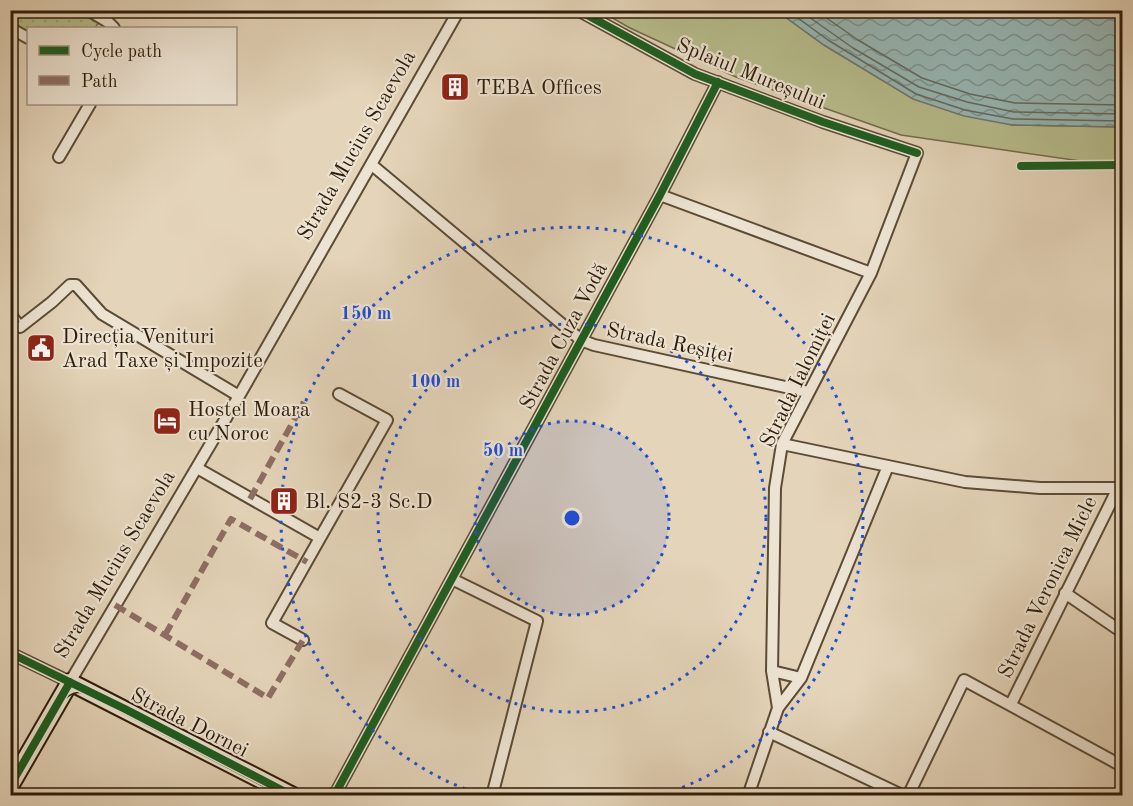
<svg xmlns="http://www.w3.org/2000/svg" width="1133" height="806" font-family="'Old Standard TT',serif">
<defs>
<pattern id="park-dots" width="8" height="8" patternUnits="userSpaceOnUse" patternTransform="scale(1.5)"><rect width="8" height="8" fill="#b7bc8c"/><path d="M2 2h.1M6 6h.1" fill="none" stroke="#9ea177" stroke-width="1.8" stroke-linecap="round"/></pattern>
<pattern id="water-waves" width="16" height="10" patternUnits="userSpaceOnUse" patternTransform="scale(1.5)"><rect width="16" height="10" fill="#97b7b5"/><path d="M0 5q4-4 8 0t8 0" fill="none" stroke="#7c9491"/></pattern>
</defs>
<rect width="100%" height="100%" fill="#e4d4b9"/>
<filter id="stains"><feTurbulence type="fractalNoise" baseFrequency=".00333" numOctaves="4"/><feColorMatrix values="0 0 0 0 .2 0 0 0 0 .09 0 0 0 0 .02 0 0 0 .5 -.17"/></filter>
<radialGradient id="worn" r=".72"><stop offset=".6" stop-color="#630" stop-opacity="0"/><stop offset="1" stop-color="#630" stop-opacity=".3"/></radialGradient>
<path fill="#b7bc8c" stroke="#726c4a" stroke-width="1.5" d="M600,11H777L824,45L914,99L1012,125L1122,127V167L901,135L736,77L630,28Z"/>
<path fill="url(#park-dots)" stroke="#726c4a" stroke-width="1.5" d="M11,10L77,11L99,22L95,28H28V32L11,22Z"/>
<path fill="url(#water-waves)" stroke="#6d7970" stroke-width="1.5" d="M777,11H1122V127L1012,125L964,116L913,99L824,45Z"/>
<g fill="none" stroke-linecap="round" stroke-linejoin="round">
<path stroke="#626a5f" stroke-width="1.5" d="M787,10L828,40L916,94L965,110L1013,119L1122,121
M799,10L853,48L919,87L967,102L1014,112L1122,114
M815,10L858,40L922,78L970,94L1015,103L1122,105"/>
<g stroke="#5c4b35" stroke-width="14">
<path id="minor" d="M88,10L108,22L114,28
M578,10L695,74L823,122L917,153L871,273L782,444L775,488L772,671L778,708
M10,28L28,38
M59,157L90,104
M372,165L581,340L594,345L808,392
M660,195L871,273
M10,314L20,327L52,302L70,285H76L102,314L239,396
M782,444L965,482L1040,488H1122
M197,468L320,538L387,420L339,394
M452,579L537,621L492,796
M1065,593L1122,632
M303,640L272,623L320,538
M10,653L70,682L239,396L459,10
M772,671L801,678
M1011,704L1118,488
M769,732L904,796
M334,796L660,195L718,82
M748,796L778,708L801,678L888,466
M908,796L964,680L1122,766"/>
</g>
<g stroke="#2e1d09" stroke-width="20">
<path id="secondary" d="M10,786L70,682L293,796"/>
</g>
<use href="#minor" stroke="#ede3d2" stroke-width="10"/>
<use href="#secondary" stroke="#ede3d2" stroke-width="16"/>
<path stroke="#2e1d09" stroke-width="1.5" d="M10,790L65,699C76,689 83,692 96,699L282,796"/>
<path stroke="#8d6e63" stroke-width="6" stroke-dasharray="12 6" stroke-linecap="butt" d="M10,314L20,327
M250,499L304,402
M115,605L268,698L303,640
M165,635L231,519L307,562"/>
<g stroke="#ede3d2" stroke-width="11">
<path id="cycleway" d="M578,10L695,74L823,122L917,153
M1021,166L1122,165
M10,653L125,709L293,796
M10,786L70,682
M334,796L660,195L718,82"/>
</g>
<use href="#cycleway" stroke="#1b5e20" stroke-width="8"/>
</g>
<circle cx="572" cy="518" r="97" fill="#1d4ed8" fill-opacity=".12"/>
<g fill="none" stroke="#1d4ed8" stroke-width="3" stroke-dasharray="3 6">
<circle cx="572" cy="518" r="97"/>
<circle cx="572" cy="518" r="194"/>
<path d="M482 795A291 291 0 1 1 662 795"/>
</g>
<defs>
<g id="building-square" transform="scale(1.5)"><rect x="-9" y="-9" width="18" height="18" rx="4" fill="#8f2418" stroke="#ede3d2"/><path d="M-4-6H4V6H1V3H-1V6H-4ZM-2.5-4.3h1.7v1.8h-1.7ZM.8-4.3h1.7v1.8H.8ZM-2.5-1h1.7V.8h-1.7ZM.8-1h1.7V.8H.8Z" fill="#fff"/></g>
<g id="civic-square" transform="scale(1.5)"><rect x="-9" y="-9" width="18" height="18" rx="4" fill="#8f2418" stroke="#ede3d2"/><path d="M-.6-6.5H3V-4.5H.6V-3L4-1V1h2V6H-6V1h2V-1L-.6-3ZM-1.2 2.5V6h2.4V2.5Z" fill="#fff"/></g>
<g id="hotel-square" transform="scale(1.5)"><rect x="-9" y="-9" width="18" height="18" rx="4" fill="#8f2418" stroke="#ede3d2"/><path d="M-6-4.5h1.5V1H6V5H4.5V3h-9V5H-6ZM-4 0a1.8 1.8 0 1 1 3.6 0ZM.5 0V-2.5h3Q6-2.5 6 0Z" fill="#fff"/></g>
</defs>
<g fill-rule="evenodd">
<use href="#building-square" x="455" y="87"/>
<use href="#civic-square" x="41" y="348"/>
<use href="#hotel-square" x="167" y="421"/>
<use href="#building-square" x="284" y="501"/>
</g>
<g text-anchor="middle" stroke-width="4.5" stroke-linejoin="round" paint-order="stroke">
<g font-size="21" fill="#2e1d09" stroke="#ede3d2">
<text transform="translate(751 73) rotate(22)" y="7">Splaiul Mureșului</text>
<text transform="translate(356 145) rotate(-60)" y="7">Strada Mucius Scaevola</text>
<text transform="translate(563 336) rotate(-62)" y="7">Strada Cuza Vodă</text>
<text transform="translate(670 342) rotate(12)" y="7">Strada Reșiței</text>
<text transform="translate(797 380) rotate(-64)" y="7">Strada Ialomiței</text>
<text transform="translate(114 564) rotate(-59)" y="7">Strada Mucius Scaevola</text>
<text transform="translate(1047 587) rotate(-64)" y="7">Strada Veronica Micle</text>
<text transform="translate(190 722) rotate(27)" y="7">Strada Dornei</text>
</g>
<g font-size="21" fill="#2e1d09" stroke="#ede3d2" text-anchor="start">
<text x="476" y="94">TEBA Offices</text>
<text x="62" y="343">Direcția Venituri<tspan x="62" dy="24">Arad Taxe și Impozite</tspan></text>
<text x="188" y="416">Hostel Moara<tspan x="188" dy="24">cu Noroc</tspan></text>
<text x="305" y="508">Bl. S2-3 Sc.D</text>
</g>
</g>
<circle cx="572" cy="518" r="9" fill="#1d4ed8" stroke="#ede3d2" stroke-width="3"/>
<g font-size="18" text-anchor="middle" font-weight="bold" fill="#1d4ed8" stroke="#ede3d2" stroke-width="4.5" stroke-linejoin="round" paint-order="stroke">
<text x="366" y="319">150 m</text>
<text x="435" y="387">100 m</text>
<text x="503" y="456">50 m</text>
</g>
<rect width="1133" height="806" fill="none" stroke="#e4d4b9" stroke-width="36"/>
<rect x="12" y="12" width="1109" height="782" fill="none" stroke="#2e1d09" stroke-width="3"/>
<rect x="18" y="18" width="1097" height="770" fill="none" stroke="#2e1d09" stroke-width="1.5"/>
<rect x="27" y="27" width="210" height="78" fill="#ede3d2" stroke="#a19482" stroke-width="1.5"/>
<rect x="39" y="46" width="30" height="9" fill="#1b5e20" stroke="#a19482" stroke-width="1.5"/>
<text x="81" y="57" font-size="18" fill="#2e1d09">Cycle path</text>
<rect x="39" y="76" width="30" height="9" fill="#8d6e63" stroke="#a19482" stroke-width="1.5"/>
<text x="81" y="87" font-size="18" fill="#2e1d09">Path</text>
<rect width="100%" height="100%" filter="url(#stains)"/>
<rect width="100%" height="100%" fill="url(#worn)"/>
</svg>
